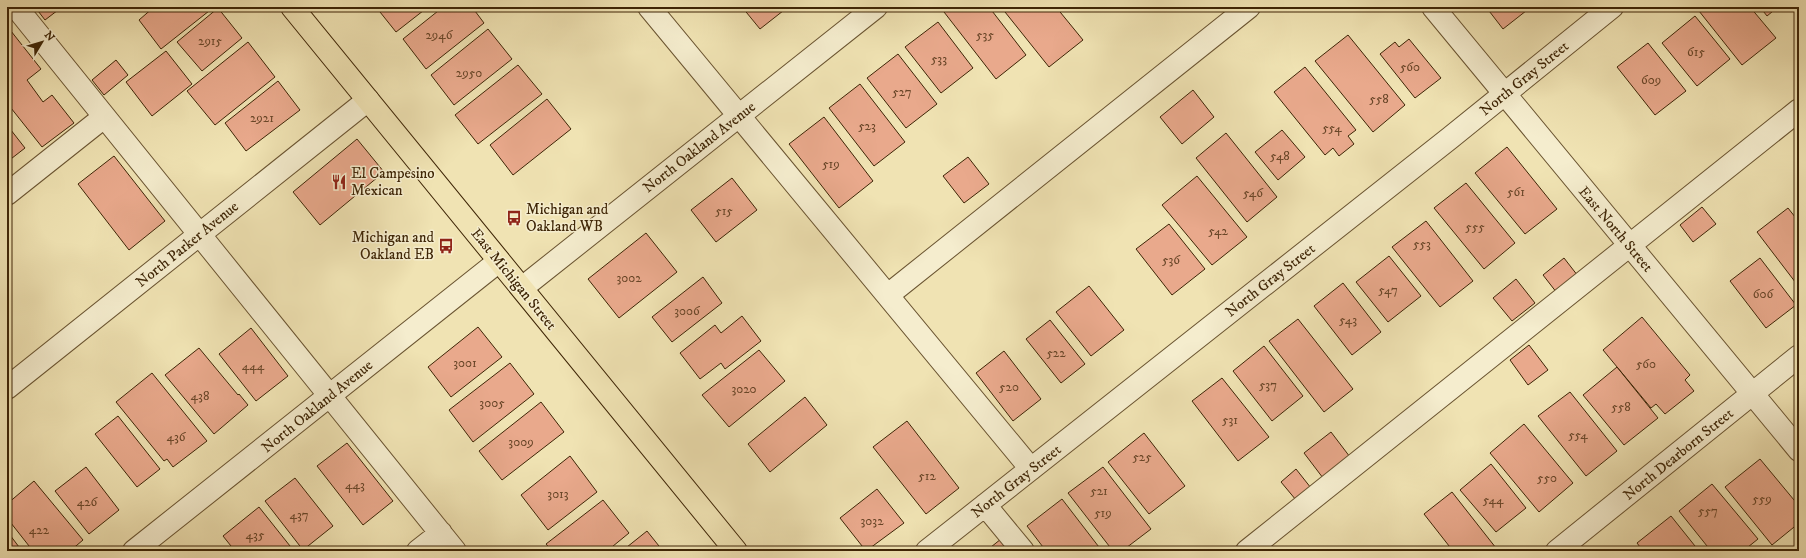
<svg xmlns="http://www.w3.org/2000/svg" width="1806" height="558" font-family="'IM FELL DW Pica',serif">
<rect width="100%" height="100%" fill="#f0e3b3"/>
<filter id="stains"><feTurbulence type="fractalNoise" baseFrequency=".005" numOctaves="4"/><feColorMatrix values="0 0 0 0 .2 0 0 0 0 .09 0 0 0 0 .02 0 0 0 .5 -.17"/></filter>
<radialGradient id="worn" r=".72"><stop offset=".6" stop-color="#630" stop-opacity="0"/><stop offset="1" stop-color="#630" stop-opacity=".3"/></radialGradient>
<path fill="#e9a98c" stroke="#3e2506" d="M35,7H62L45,20Z
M154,7H206L209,11L161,49L139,20Z
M376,7H428L396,32Z
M443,7H472L484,23L426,69L403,39Z
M742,7H788L760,29Z
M950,7H989L1026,55L996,79L944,12Z
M1001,7H1056L1083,40L1049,67Z
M1486,7H1531L1503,29Z
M1705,7H1750L1776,38L1742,65L1699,11Z
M1760,7H1778L1767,16Z
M218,8L242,38L202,71L177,42Z
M1695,16L1730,59L1697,86L1662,43Z
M938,22L973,68L941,93L905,47Z
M7,26L41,69L27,80L43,102L52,95L74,123L42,147L7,103Z
M488,29L512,59L454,105L431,75Z
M1348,35L1405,105L1373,132L1315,61Z
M1409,39L1441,78L1415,98L1380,54L1395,42L1399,47Z
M248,42L275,77L215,125L187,91Z
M1648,43L1686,91L1655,115L1617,67Z
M166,51L192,84L152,116L126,82Z
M898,54L937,104L906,128L867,78Z
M116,60L128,75L104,95L92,80Z
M518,65L542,94L478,144L455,115Z
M1305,67L1356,130L1348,136L1354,144L1339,156L1333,148L1325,155L1274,92Z
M278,81L300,110L246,151L225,123Z
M860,84L905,142L874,166L829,108Z
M1193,90L1214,117L1182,144L1160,117Z
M547,99L571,129L513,175L490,145Z
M824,117L873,181L839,208L789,144Z
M7,125L25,148L7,162Z
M1282,130L1305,157L1278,180L1255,152Z
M1226,133L1277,197L1247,222L1196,158Z
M357,139L384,172L320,225L293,192Z
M1507,147L1557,209L1525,234L1475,173Z
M114,156L165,221L129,250L78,184Z
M968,157L989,184L964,203L943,176Z
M1197,176L1247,237L1212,265L1162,205Z
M732,178L757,210L716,242L691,210Z
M1466,183L1515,243L1484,269L1434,208Z
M1702,207L1716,224L1693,242L1680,225Z
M1788,208L1799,222V287L1757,232Z
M1426,221L1473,281L1440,307L1392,247Z
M1169,224L1205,269L1172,295L1136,249Z
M646,233L677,272L619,318L588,279Z
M1389,256L1421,296L1388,322L1356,282Z
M1564,258L1578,276L1557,293L1543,275Z
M1760,258L1796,305L1766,328L1730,281Z
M703,277L722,303L672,342L652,317Z
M1516,279L1535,303L1512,321L1493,298Z
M1343,283L1381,332L1352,355L1314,306Z
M1089,286L1124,330L1091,356L1056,312Z
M742,316L761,341L725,369L721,363L700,379L680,353L715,325L721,333Z
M1642,317L1690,375L1685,380L1694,391L1665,414L1656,404L1651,408L1603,350Z
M1298,319L1353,389L1324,412L1269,341Z
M1050,320L1085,364L1061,383L1026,339Z
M478,327L502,357L451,397L428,367Z
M251,328L288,376L256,401L219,354Z
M1529,345L1548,370L1528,385L1510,360Z
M1264,346L1303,396L1272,421L1233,371Z
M199,348L238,395L239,394L248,405L214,434L165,375Z
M759,350L785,381L729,427L702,395Z
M1004,351L1041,399L1013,421L976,373Z
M510,363L534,394L473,442L449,410Z
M1617,367L1658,418L1624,445L1583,395Z
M152,373L207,441L173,467L167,459L164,461L116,402Z
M1222,378L1269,437L1238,461L1192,401Z
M1570,392L1617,451L1586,476L1538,416Z
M805,397L827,425L770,472L748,444Z
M541,402L564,432L502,480L479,451Z
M118,416L160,469L137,487L95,434Z
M907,421L959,488L926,514L873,447Z
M1524,424L1573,483L1539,512L1490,453Z
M1331,432L1350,457L1323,478L1304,453Z
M1144,433L1185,486L1149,514L1108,462Z
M347,443L393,501L363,525L317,466Z
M570,456L597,492L548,530L521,495Z
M1760,459L1799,506V523L1772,545L1725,487Z
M1491,464L1526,508L1496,532L1460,490Z
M86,467L119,510L89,534L55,491Z
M1103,467L1151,529L1122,551H1113L1068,493Z
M1296,469L1311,488L1296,500L1281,482Z
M295,478L333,526L303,550L265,501Z
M34,481L83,540L70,551H33L7,518V504Z
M1712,484L1758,539L1743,551H1711L1679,511Z
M877,489L904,523L866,551L840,518Z
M1452,492L1496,548L1493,551H1453L1424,514Z
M1062,499L1102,551H1046L1027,526Z
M603,500L629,533L607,551H552L546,544Z
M259,507L294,551H235L223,536Z
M1671,516L1699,551H1643L1637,543Z
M7,531L22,551H7Z
M647,531L663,551H622Z
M1001,539L1010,551H986Z"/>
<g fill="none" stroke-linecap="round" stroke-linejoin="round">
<g stroke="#6a5431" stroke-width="24">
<path id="minor" d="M16,7L455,551
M649,7L1031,469
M1433,7L1799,450
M7,194L104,117
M522,288L876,7
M888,295L1249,7
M7,388L368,100
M985,505L1023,551
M134,551L499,261
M418,551L441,533
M927,551L1450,138L1612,7
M1247,551L1799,110
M1557,551L1799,356"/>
</g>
<g stroke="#3e2506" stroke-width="24">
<path id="major" d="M292,7L736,551"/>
</g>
<use href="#minor" stroke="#f5edce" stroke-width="22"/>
<use href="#major" stroke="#f0e3b3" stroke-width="22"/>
</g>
<defs>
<g id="restaurant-bare" transform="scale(1.2)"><path d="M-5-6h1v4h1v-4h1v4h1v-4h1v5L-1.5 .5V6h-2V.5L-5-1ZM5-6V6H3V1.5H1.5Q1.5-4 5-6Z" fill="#8f2418" stroke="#f5edce" stroke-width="2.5" paint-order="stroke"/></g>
<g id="bus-bare" transform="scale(1.2)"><path d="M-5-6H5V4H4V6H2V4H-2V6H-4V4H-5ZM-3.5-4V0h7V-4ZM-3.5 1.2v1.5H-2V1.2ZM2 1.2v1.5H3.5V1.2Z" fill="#8f2418" stroke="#f5edce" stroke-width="2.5" paint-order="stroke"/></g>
</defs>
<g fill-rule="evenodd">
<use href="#restaurant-bare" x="339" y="182"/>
<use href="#bus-bare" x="514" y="218"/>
<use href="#bus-bare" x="446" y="246"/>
</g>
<g text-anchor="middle" stroke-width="3" stroke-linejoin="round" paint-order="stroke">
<g font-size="13" fill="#694628">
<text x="439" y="39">2946</text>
<text x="985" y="39">535</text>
<text x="210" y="45">2915</text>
<text x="1696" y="56">615</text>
<text x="939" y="63">533</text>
<text x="1410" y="71">560</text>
<text x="469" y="77">2950</text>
<text x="1651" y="84">609</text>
<text x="902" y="96">527</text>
<text x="1379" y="103">558</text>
<text x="262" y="122">2921</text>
<text x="867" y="130">523</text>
<text x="1332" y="132">554</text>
<text x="1280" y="160">548</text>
<text x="831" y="168">519</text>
<text x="1516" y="196">561</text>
<text x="1253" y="197">546</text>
<text x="724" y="215">515</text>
<text x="1475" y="231">555</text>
<text x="1218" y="235">542</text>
<text x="1422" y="248">553</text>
<text x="1171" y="264">536</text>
<text x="629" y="282">3002</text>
<text x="1388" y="294">547</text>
<text x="1763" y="298">606</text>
<text x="687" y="315">3006</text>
<text x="1348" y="324">543</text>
<text x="1056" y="357">522</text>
<text x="465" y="367">3001</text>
<text x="1646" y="368">560</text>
<text x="253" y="370">444</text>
<text x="1268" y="389">537</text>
<text x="1009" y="391">520</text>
<text x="744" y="393">3020</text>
<text x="200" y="400">438</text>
<text x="492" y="407">3005</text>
<text x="1621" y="411">558</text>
<text x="1230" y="424">531</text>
<text x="1578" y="439">554</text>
<text x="176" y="441">436</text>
<text x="521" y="446">3009</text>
<text x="1142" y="461">525</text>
<text x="927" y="480">512</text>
<text x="1547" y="482">550</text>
<text x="355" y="489">443</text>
<text x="1099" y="495">521</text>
<text x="558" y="498">3013</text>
<text x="1762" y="503">559</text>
<text x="1493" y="504">544</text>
<text x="87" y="506">426</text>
<text x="1708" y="515">557</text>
<text x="1103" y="517">519</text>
<text x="299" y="519">437</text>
<text x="872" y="525">3032</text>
<text x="39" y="534">422</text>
<text x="255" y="539">435</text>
</g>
<g font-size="15" fill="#3e2506" stroke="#f5edce">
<text transform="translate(1524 78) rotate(-39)" y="5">North Gray Street</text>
<text transform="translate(699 147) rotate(-38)" y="5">North Oakland Avenue</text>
<text transform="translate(1616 229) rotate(50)" y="5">East North Street</text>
<text transform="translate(187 244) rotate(-39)" y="5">North Parker Avenue</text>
<text transform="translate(514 279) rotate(51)" y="5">East Michigan Street</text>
<text transform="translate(1270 280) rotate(-38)" y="5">North Gray Street</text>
<text transform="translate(317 406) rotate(-39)" y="5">North Oakland Avenue</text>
<text transform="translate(1678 454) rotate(-39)" y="5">North Dearborn Street</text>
<text transform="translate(1016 481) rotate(-38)" y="5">North Gray Street</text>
</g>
<g font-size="15" fill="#3e2506" stroke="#f5edce" text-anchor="start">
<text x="351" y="178">El Campesino<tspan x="351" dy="17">Mexican</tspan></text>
<text x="526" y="214">Michigan and<tspan x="526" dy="17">Oakland WB</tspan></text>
<text x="434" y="242" text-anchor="end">Michigan and<tspan x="434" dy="17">Oakland EB</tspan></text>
</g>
</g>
<rect width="1806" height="558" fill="none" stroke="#f0e3b3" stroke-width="24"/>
<rect x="8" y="8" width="1790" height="542" fill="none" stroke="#3e2506" stroke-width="2"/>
<rect x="12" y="12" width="1782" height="534" fill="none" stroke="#3e2506"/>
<g transform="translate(42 42) rotate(52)" stroke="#f5edce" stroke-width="3" paint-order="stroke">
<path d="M0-3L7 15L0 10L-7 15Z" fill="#3e2506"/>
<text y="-6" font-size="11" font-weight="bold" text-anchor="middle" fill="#3e2506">N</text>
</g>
<rect width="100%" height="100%" filter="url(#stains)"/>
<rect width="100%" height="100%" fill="url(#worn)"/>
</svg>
